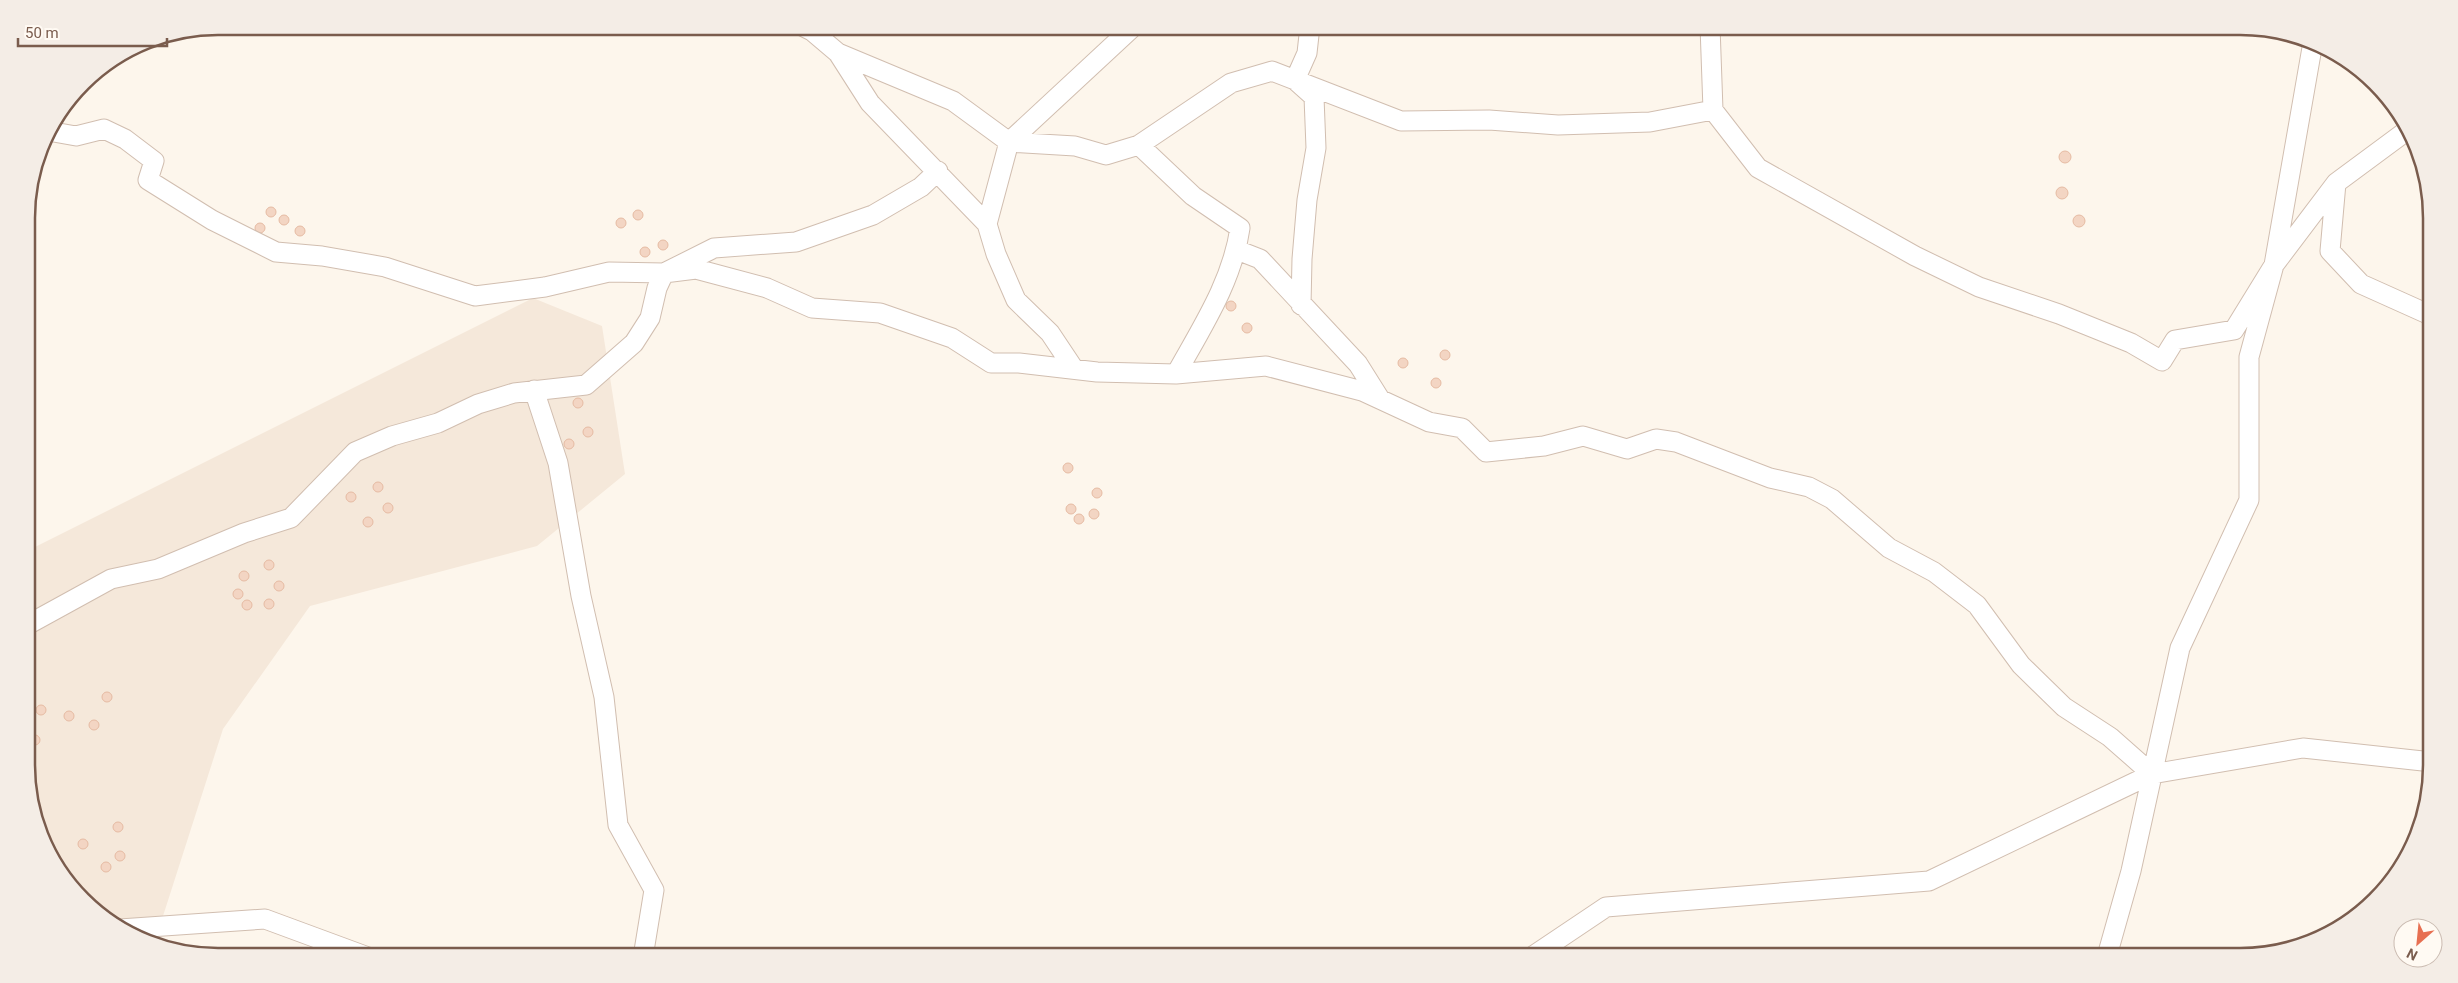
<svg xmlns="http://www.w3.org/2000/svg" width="2458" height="983" font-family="Roboto,sans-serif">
<rect width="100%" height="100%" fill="#fdf6ec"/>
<path fill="#f5e8da" d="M533,298L602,326L625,474L537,546L310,606L223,729L155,941L142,940L111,924L74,891L46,850L30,802L29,550Z"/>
<path fill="#f3d5c3" stroke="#e6bba3" d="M2059 157a6 6 0 1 1 12 0a6 6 0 1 1-12 0Z
M2056 193a6 6 0 1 1 12 0a6 6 0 1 1-12 0Z
M266 212a5 5 0 1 1 10 0a5 5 0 1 1-10 0Z
M633 215a5 5 0 1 1 10 0a5 5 0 1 1-10 0Z
M2073 221a6 6 0 1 1 12 0a6 6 0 1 1-12 0Z
M279 220a5 5 0 1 1 10 0a5 5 0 1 1-10 0Z
M616 223a5 5 0 1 1 10 0a5 5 0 1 1-10 0Z
M255 228a5 5 0 1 1 10 0a5 5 0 1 1-10 0Z
M295 231a5 5 0 1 1 10 0a5 5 0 1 1-10 0Z
M658 245a5 5 0 1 1 10 0a5 5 0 1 1-10 0Z
M640 252a5 5 0 1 1 10 0a5 5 0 1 1-10 0Z
M1226 306a5 5 0 1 1 10 0a5 5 0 1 1-10 0Z
M1242 328a5 5 0 1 1 10 0a5 5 0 1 1-10 0Z
M1440 355a5 5 0 1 1 10 0a5 5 0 1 1-10 0Z
M1398 363a5 5 0 1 1 10 0a5 5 0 1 1-10 0Z
M1431 383a5 5 0 1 1 10 0a5 5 0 1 1-10 0Z
M573 403a5 5 0 1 1 10 0a5 5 0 1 1-10 0Z
M583 432a5 5 0 1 1 10 0a5 5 0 1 1-10 0Z
M564 444a5 5 0 1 1 10 0a5 5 0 1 1-10 0Z
M1063 468a5 5 0 1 1 10 0a5 5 0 1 1-10 0Z
M373 487a5 5 0 1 1 10 0a5 5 0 1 1-10 0Z
M1092 493a5 5 0 1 1 10 0a5 5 0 1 1-10 0Z
M346 497a5 5 0 1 1 10 0a5 5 0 1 1-10 0Z
M383 508a5 5 0 1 1 10 0a5 5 0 1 1-10 0Z
M1066 509a5 5 0 1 1 10 0a5 5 0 1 1-10 0Z
M1089 514a5 5 0 1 1 10 0a5 5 0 1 1-10 0Z
M1074 519a5 5 0 1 1 10 0a5 5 0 1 1-10 0Z
M363 522a5 5 0 1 1 10 0a5 5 0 1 1-10 0Z
M264 565a5 5 0 1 1 10 0a5 5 0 1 1-10 0Z
M239 576a5 5 0 1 1 10 0a5 5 0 1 1-10 0Z
M274 586a5 5 0 1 1 10 0a5 5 0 1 1-10 0Z
M233 594a5 5 0 1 1 10 0a5 5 0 1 1-10 0Z
M264 604a5 5 0 1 1 10 0a5 5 0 1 1-10 0Z
M242 605a5 5 0 1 1 10 0a5 5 0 1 1-10 0Z
M102 697a5 5 0 1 1 10 0a5 5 0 1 1-10 0Z
M36 710a5 5 0 1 1 10 0a5 5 0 1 1-10 0Z
M64 716a5 5 0 1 1 10 0a5 5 0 1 1-10 0Z
M89 725a5 5 0 1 1 10 0a5 5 0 1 1-10 0Z
M30 740a5 5 0 1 1 10 0a5 5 0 1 1-10 0Z
M113 827a5 5 0 1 1 10 0a5 5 0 1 1-10 0Z
M78 844a5 5 0 1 1 10 0a5 5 0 1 1-10 0Z
M115 856a5 5 0 1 1 10 0a5 5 0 1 1-10 0Z
M101 867a5 5 0 1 1 10 0a5 5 0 1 1-10 0Z"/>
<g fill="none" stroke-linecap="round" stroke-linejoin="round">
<g stroke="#d1beb0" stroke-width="21">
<path id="minor" d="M802,26L812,31L838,53L870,103L987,224L996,254L1016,300L1050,333L1074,369
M1710,26L1713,110L1758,168L1915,256L1979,287L2059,314L2131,343L2162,361L2175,340L2234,330L2274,265L2336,183L2409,129
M838,53L953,101L1009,142L1075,146L1106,155L1139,145L1193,196L1240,228C1232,282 1202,327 1176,374
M48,131L76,136L104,129L125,139L154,161L148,180L212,220L276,252L322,256L385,267L475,296L545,287L609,272L664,273L696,269L767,288L812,308L880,313L952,338L991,363H1019L1097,372L1176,374L1266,366L1362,391L1429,422L1462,428L1486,452L1544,446L1583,436L1627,449L1656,439L1676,442L1770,478L1809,487L1832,499L1889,548L1934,572L1977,605L2021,665L2064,707L2110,737L2152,774
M1139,145L1231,83L1272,71L1401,121L1489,120L1558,125L1650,122L1713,110
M2336,183L2330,251L2361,284L2430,315
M987,224L1009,142L1134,26
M1237,250L1260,259L1358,364L1380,399
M1301,305L1302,259L1307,200L1316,148L1314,97L1295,80L1307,53L1310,26
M534,390L558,463L581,596L604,697L618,825L654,890L643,957
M29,624L111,579L158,569L244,533L291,518L355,452L392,436L438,423L478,404L514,393L586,385L634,343L650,318L657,288L664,273L714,248L796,242L873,215L921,187L938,171
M120,929L265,919L368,957
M1533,956L1606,907L1929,881L2152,774L2303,748L2432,762
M2107,956L2131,871L2180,648L2249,500V357L2274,265L2313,42"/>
</g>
<use href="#minor" stroke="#fff" stroke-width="19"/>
</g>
<path d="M0 0H2458V983H0ZM218 35H2240A183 183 0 0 1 2423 218V765A183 183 0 0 1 2240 948H218A183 183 0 0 1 35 765V218A183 183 0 0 1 218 35Z" fill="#f4ede6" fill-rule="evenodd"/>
<path fill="none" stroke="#7a5c4d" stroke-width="2.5" d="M218 35H2240A183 183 0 0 1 2423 218V765A183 183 0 0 1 2240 948H218A183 183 0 0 1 35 765V218A183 183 0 0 1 218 35Z"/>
<g transform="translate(2418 943) rotate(207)"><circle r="24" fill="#fffaf3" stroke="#cabbb1"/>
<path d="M0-4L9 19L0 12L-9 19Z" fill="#e76f51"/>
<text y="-8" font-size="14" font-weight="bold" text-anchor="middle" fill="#7a5c4d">N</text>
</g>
<path d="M18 38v8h149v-8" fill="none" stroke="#7a5c4d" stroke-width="2.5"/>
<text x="25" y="38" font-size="15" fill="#7a5c4d" stroke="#fffaf3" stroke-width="4" paint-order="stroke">50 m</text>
</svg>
